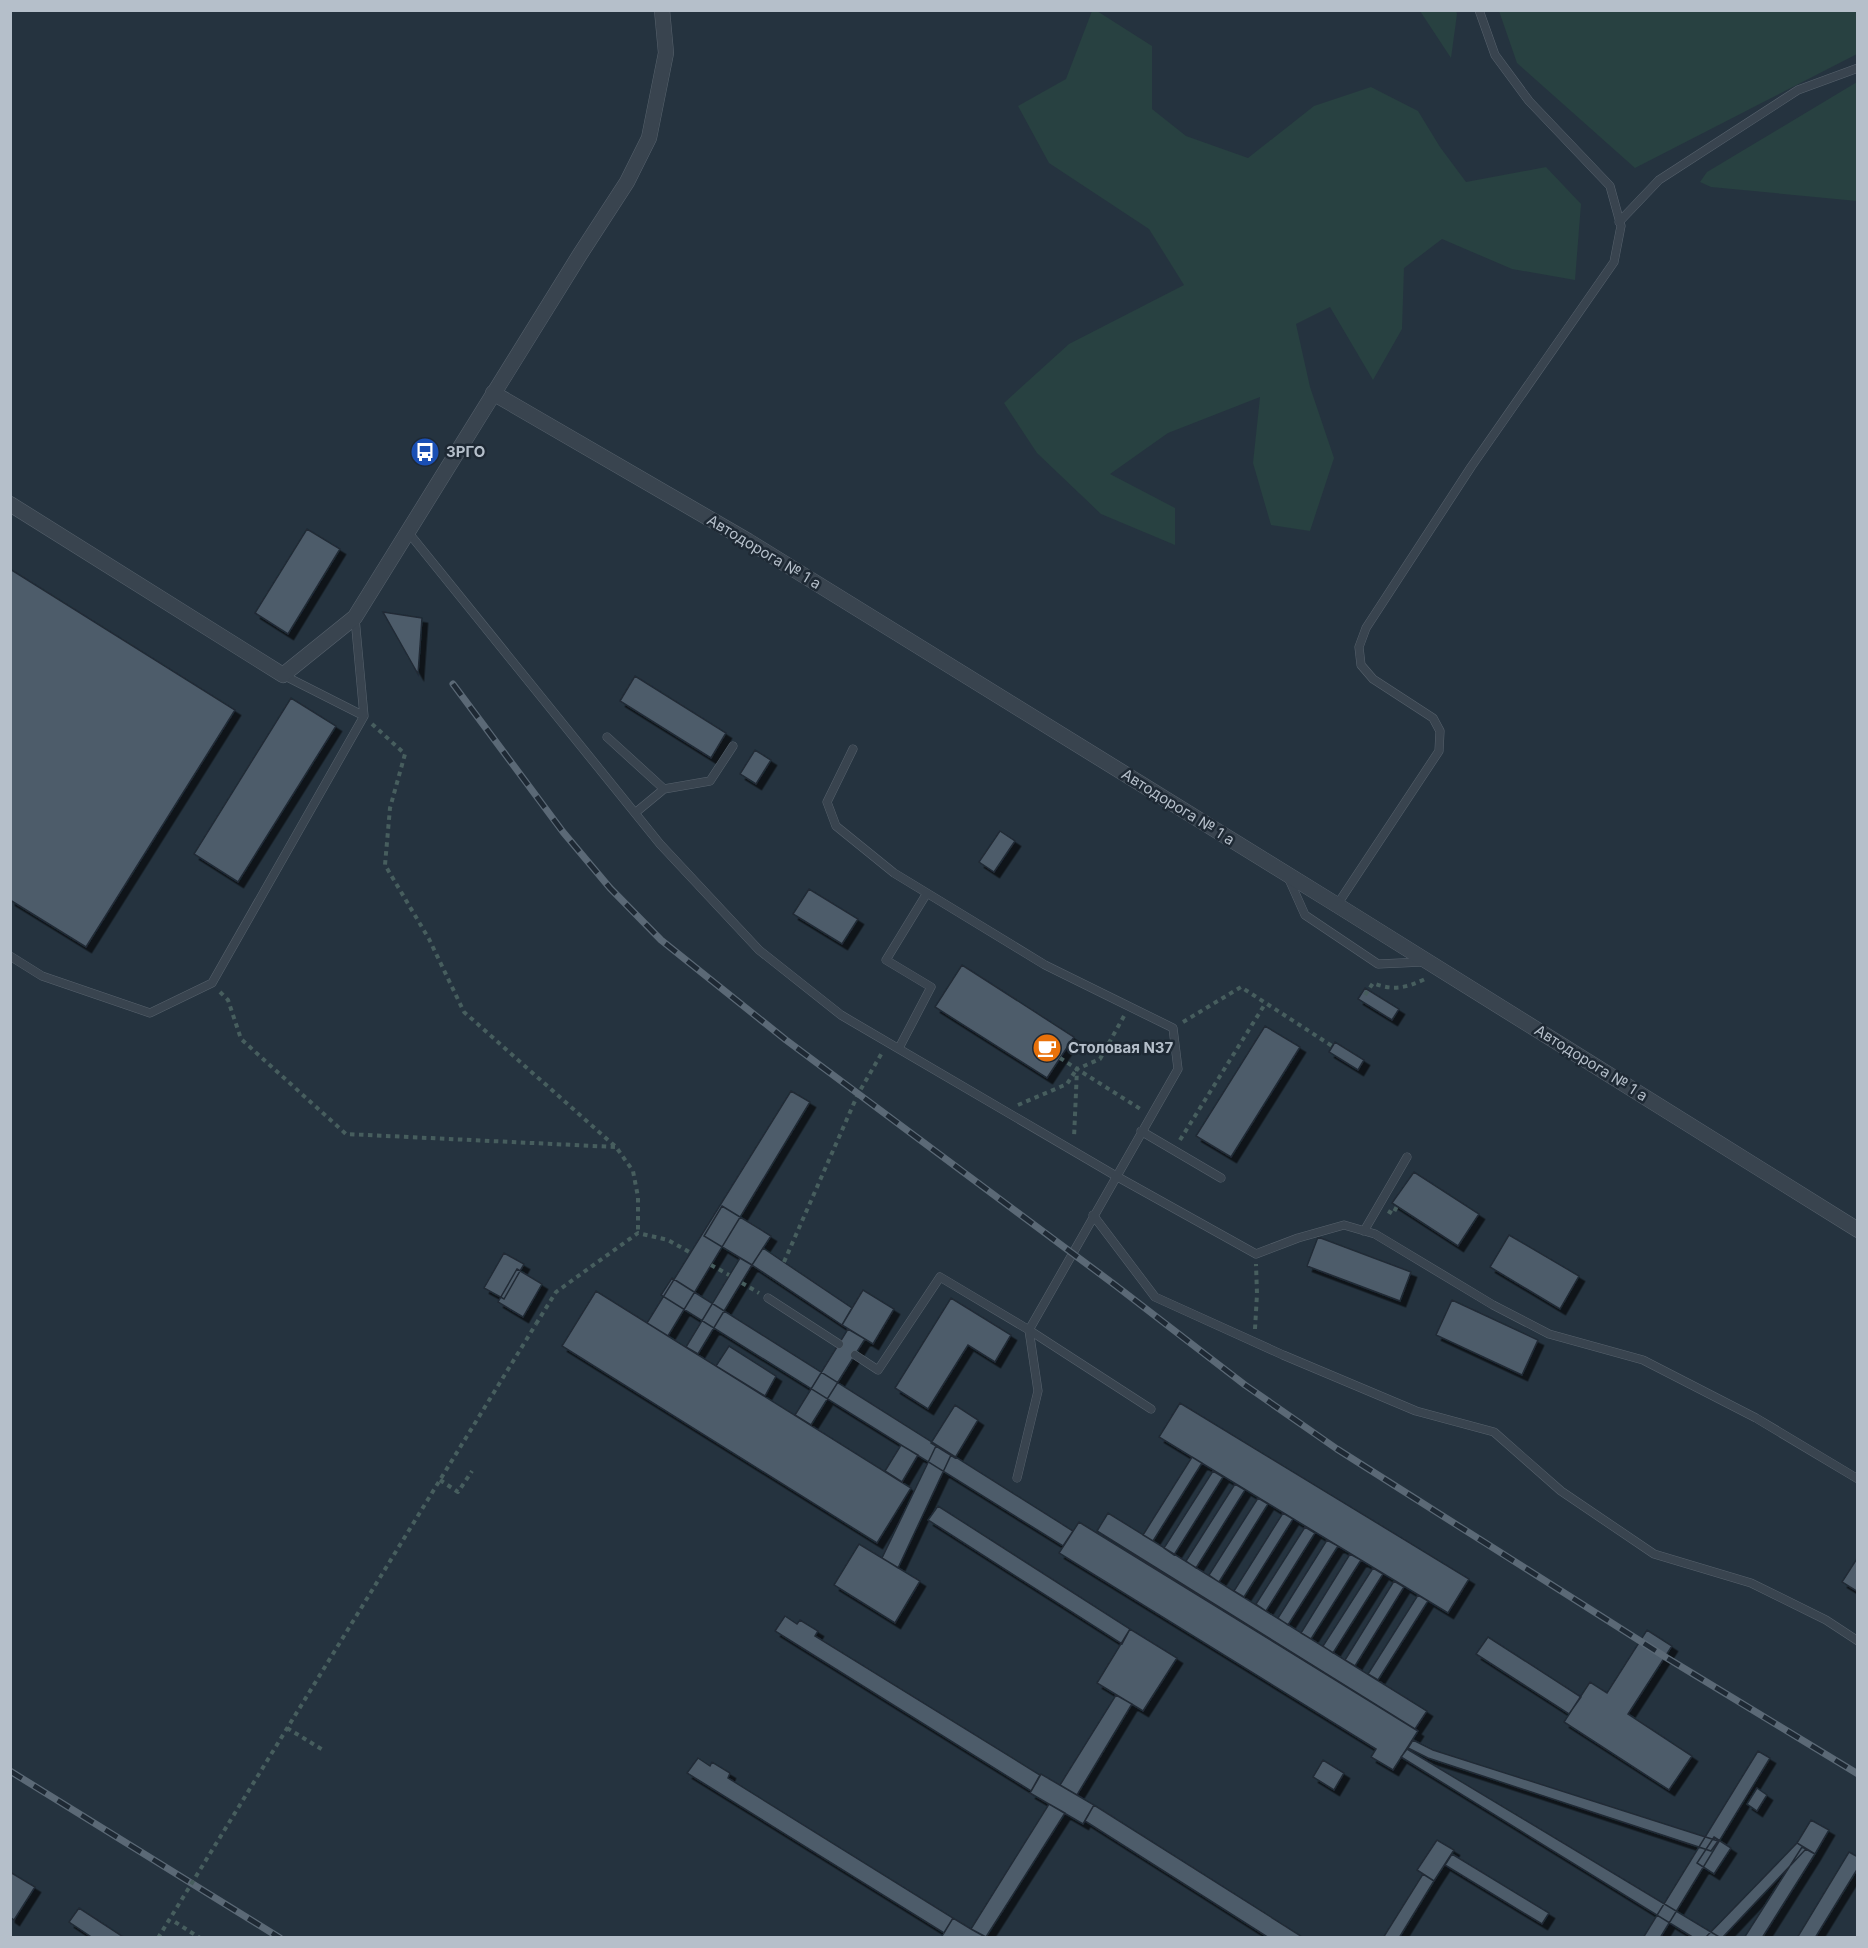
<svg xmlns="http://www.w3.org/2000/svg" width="1868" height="1948" font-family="Inter,sans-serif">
<defs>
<filter id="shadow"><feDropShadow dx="5.5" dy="5.5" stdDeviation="0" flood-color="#0009"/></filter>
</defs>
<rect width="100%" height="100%" fill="#25333f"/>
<path fill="#284141" d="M1092,11H1097L1152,46V109L1186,136L1248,158L1314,106L1371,87L1418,111L1440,147L1466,182L1546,167L1581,204L1575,280L1512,269L1442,239L1404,268L1402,329L1373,380L1330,307L1296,324L1310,387L1334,458L1310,531L1271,525L1253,463L1260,397L1168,433L1110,474L1175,508V545L1101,514L1037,453L1004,403L1069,344L1184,285L1149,229L1049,163L1018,106L1066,79Z
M1420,11H1456L1457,14L1451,58Z
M1499,11H1857V54L1635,168L1517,63Z
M1857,82V201L1711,187L1700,182L1707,172Z"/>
<path fill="#4e5c6a" stroke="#202b36" stroke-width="1.5" filter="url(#shadow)" d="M307,529L340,549L288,634L255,613Z
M10,569L235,710L86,947L10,900Z
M383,612L422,618L418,674Z
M635,676L726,733L711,758L620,701Z
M291,698L336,726L238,882L194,854Z
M755,750L771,760L756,784L740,774Z
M1000,831L1015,841L994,872L979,862Z
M809,889L858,919L842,944L793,914Z
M962,965L1074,1037L1047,1078L935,1007Z
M1365,988L1399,1009L1392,1020L1358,999Z
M1265,1026L1300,1047L1231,1157L1196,1136Z
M1335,1042L1364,1060L1358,1070L1329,1052Z
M791,1091L810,1102L668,1336L647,1323Z
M1414,1172L1479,1214L1458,1246L1392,1203Z
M722,1206L771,1236L752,1265L704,1236Z
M1509,1235L1579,1276L1560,1309L1490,1267Z
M1318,1237L1411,1272L1400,1301L1307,1266Z
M763,1248L852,1308L842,1325L752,1265Z
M504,1253L524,1264L504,1299L484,1288Z
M740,1258L752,1265L698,1354L686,1347Z
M517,1269L542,1284L523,1317L498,1302Z
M672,1278L1073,1531L1063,1546L661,1295Z
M863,1290L894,1309L873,1344L842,1325Z
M596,1291L911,1488L877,1543L562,1346Z
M951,1298L1011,1335L995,1362L968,1345L928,1409L895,1388Z
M1452,1300L1538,1340L1522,1375L1436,1335Z
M848,1329L865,1339L811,1425L795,1415Z
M729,1346L776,1376L765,1396L716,1366Z
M1180,1403L1469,1579L1448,1613L1159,1437Z
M955,1405L978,1420L955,1458L931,1443Z
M901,1445L918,1455L902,1482L885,1471Z
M936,1446L951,1455L898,1568L882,1558Z
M1192,1457L1202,1463L1153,1541L1143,1535Z
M1213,1471L1223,1477L1174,1555L1164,1548Z
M1235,1484L1245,1490L1196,1568L1186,1561Z
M1258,1498L1268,1504L1219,1582L1209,1575Z
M938,1506L1130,1629L1122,1644L928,1520Z
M1108,1513L1427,1711L1415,1729L1097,1531Z
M1283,1513L1293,1519L1244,1597L1234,1591Z
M1079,1522L1418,1731L1393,1770L1371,1757L1376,1749L1059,1553Z
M1305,1527L1315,1533L1266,1611L1256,1604Z
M1327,1540L1338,1546L1288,1625L1278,1618Z
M859,1544L920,1581L895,1623L834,1585Z
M1350,1554L1361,1560L1311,1639L1301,1633Z
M1858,1557V1592L1842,1582Z
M1373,1568L1383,1574L1333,1653L1323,1646Z
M1394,1581L1404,1587L1355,1666L1345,1660Z
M1418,1595L1428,1601L1378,1680L1368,1674Z
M785,1616L797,1624L800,1620L818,1631L815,1636L1040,1775L1031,1791L775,1631Z
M1130,1629L1177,1658L1143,1711L1097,1683Z
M1647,1630L1672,1646L1628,1714L1692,1756L1669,1790L1564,1722L1590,1682L1607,1693Z
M1488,1637L1581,1697L1569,1714L1476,1654Z
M1116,1695L1132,1704L1077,1795L1060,1785Z
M1413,1740L1433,1750L1718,1841L1711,1851L1428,1758L1408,1748Z
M1407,1749L1721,1938H1694L1401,1757Z
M1758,1751L1770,1758L1660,1938H1643Z
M698,1758L710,1766L712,1762L730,1773L728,1778L953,1918L944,1933L687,1773Z
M1323,1760L1344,1773L1334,1790L1313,1777Z
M1041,1774L1094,1805L1083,1824L1030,1793Z
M1757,1788L1767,1795L1757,1811L1747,1804Z
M1049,1804L1065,1813L986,1937L971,1929Z
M1094,1805L1304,1938H1269L1085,1821Z
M1811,1820L1829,1830L1815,1854L1797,1843Z
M1714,1837L1731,1848L1714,1874L1697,1863Z
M1437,1840L1454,1850L1434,1881L1417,1870Z
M1797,1843L1806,1849L1722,1938H1705Z
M1802,1847L1815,1854L1762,1938H1744Z
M1849,1852L1858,1857V1868L1815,1938H1797Z
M1452,1854L1549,1913L1542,1924L1445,1865Z
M10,1872L35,1887L14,1920L10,1917Z
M1423,1874L1434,1881L1399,1938H1383Z
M79,1908L125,1938H93L69,1922Z
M953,1918L971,1929L987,1938H944L942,1936Z"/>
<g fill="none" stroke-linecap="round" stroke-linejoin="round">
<g stroke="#57626d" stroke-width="9">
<path id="service" d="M1619,222L1659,180L1798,90L1858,68
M408,532L660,844L759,950L841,1015L1116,1176L1256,1254L1298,1238L1344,1225L1375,1234L1493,1305L1549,1334L1643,1360L1756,1418L1858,1479
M283,675L364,716
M607,737L664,789
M853,749L827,802L836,826L894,873L1045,965L1173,1028L1178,1069L1029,1330L1038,1391L1017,1478
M635,813L664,789L710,781L733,746
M1288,877L1305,915L1378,964L1423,962
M1337,905L1439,751L1440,731L1433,718L1373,679L1361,665L1359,647L1366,628L1471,467L1614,262L1621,226L1610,186L1529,101L1495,55L1479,10
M10,956L42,976L150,1013L212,983L364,716L355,618
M899,1048L931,987L886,960L927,893
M1141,1131L1221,1178
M1093,1215L1155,1297L1283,1355L1416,1411L1494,1432L1561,1491L1654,1554L1751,1583L1826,1620L1858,1641
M1364,1231L1407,1157
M768,1298L839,1344
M855,1355L878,1370L940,1277L1029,1330L1151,1409"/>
</g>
<g stroke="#57626d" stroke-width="16">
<path id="minor" d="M493,393L748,541L1337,905L1858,1230
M10,504L283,675L355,617L579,256L627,182L649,138L666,53L662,10"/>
</g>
<path stroke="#475e5e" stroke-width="4" stroke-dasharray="4.5 4.5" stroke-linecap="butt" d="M372,724L405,754L390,808L385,865L429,939L464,1012L616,1147L633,1171L638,1197V1233
M220,992L228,1000L241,1039L346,1134L615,1147
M1365,995L1373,983C1393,991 1406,988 1425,979
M1124,1016L1100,1059L1077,1069L1142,1110
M1183,1022L1241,987L1332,1046
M1060,1058L1077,1069L1074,1138
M1018,1105L1067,1084L1076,1070
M1180,1140L1265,1004
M1388,1211L1393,1214L1397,1206
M784,1262L858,1094L883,1051
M711,1265L729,1275
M742,1283L759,1293
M536,1324L556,1292L638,1233L668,1240L691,1253
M1255,1329L1257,1294L1256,1264
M440,1480L458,1492L472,1471
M287,1728L323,1750
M175,1922L200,1938"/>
<use href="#service" stroke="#39444f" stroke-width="8"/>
<use href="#minor" stroke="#39444f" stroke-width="15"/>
<g stroke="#5b6976" stroke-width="7">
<path id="rail" d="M453,684L563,832L610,888L661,940L786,1040L1115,1285L1245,1385L1337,1449L1667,1658L1858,1774
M10,1771L280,1938"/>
</g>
<use href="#rail" stroke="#1e2934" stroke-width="4.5" stroke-dasharray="14" stroke-linecap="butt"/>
<path stroke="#475e5e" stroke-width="4" stroke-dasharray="4.5 4.5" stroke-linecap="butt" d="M158,1938L536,1324"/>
</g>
<defs>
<g id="bus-disc" transform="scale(1.5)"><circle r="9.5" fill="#1a4fb4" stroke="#1e2934"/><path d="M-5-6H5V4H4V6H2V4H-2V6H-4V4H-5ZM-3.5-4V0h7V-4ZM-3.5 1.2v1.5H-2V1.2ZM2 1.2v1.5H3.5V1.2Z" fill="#fff"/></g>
<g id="cafe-disc" transform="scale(1.5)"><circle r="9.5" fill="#e8710a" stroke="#1e2934"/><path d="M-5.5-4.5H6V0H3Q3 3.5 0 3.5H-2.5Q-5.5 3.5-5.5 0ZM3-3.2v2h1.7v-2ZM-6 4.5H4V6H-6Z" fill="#fff"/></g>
</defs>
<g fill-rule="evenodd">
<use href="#bus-disc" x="425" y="452"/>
<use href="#cafe-disc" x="1047" y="1048"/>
</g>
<g text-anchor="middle" stroke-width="5" stroke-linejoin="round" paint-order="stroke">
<g font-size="15" font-weight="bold" fill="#b5bfca" stroke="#1e2934" text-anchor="start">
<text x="446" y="457">ЗРГО</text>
<text x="1068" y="1053">Столовая N37</text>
</g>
<g font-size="15" fill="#b5bfca" stroke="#1e2934">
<text transform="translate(764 552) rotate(31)" y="5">Автодорога № 1 а</text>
<text transform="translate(1178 807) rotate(32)" y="5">Автодорога № 1 а</text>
<text transform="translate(1591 1063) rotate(32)" y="5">Автодорога № 1 а</text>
</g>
</g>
<rect width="1868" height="1948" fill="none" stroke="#b5bfca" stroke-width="24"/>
</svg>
